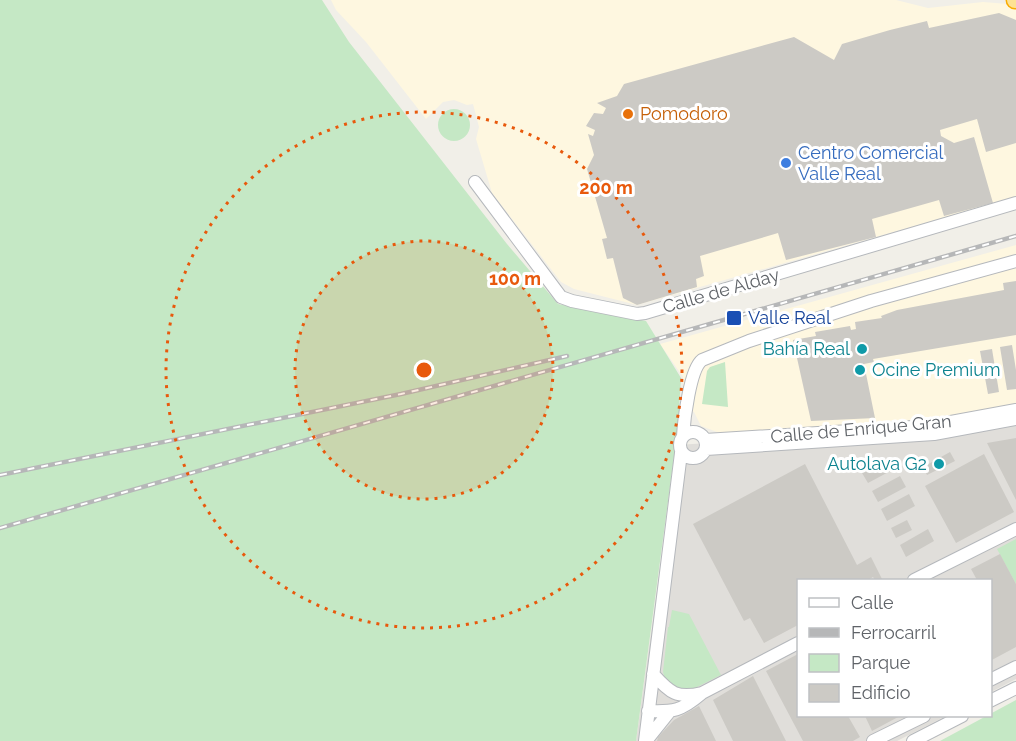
<svg xmlns="http://www.w3.org/2000/svg" width="1016" height="741" font-family="Raleway,sans-serif">
<rect width="100%" height="100%" fill="#f1efe8"/>
<path fill="#fef7e0" d="M331,0H896L928,8L983,2L1008,4L1016,7V197L637,305L574,289L561,282L492,193L476,139L479,127L473,104L467,105L454,100L443,102L426,119L366,42L336,10Z
M1016,245V409L930,425L809,432H717L701,426L694,412L683,409V377L660,344Z"/>
<path fill="#e0deda" d="M1016,409V679L991,692L990,580H798V716H946L897,741H636L677,445L865,433Z"/>
<path fill="#c5e8c5" d="M0,0H322L349,42L507,244L558,304L646,321L681,378L679,409H683L677,434L636,741H0Z
M438 125a16 16 0 1 1 32 0a16 16 0 1 1-32 0Z
M725,362L728,407L702,404L707,371L710,367Z
M1016,539V584L997,549Z
M672,610L689,614L721,675L693,689H677L665,679L663,672L668,627H669Z
M1016,700V741H940Z"/>
<path fill="#cccac5" d="M999,13L1016,20V143L986,152L977,119L940,130L941,136L954,143L974,137L993,203L944,216L939,200L872,219L876,237L786,260L778,233L700,256L704,276L696,279L697,287L637,305L623,298L613,258L607,259L602,239L607,238L587,169L594,155L588,134L593,136L595,130L586,126L594,113L603,114L606,108L597,103L617,96L624,84L794,37L834,60L842,44L890,30L927,21L929,28Z
M1016,281V335L873,359L874,362L864,364L875,418L811,421L793,340L816,336L815,332L850,326L851,330L856,329L855,322L882,318L881,316L897,310L1004,290L1003,283Z
M1012,345L1016,370V389L1007,390L1000,347Z
M992,349L999,392L988,394L980,351Z
M1016,438V500L987,443Z
M950,452L955,461L927,475L923,467Z
M984,454L1014,512L956,543L925,486Z
M890,458L896,468L868,483L862,473Z
M805,464L857,565L871,557L882,579L879,580H875L873,577L868,580H798V625L764,643L750,618L744,621L693,524Z
M900,476L906,487L878,502L872,491Z
M909,494L915,506L887,521L881,509Z
M907,520L912,530L896,538L891,528Z
M928,529L934,541L906,557L900,545Z
M1000,554L1016,584V647L990,661V610L992,609L990,605V580H977L971,569Z
M798,654V716H848L860,737L853,741H803L766,671Z
M753,676L786,741H733L713,700Z
M699,706L716,741H657L658,737L674,720Z
M865,716H900L872,731Z"/>
<g fill="none" stroke-linecap="round" stroke-linejoin="round">
<g stroke="#b5b8bc" stroke-width="14">
<path id="minor" d="M475,182L561,297L572,301L637,314L645,313L1016,203
M680 445a13 13 0 1 1 26 0a13 13 0 1 1-26 0Z
M683,436C684,420 690,369 702,360L749,341L871,301L1016,261
M705,440L929,426L1016,410
M706,449L934,434L1016,419
M914,580L1016,529
M653,674C670,693 677,699 702,693L798,643
M990,680L1016,667
M990,701L1016,688
M648,711C674,712 681,711 701,694
M645,741L681,453
M646,741L670,711
M873,741L924,716
M913,741L962,716"/>
</g>
<g stroke="#f9ab00" stroke-width="19">
<path id="highway" d="M1015,0H1016"/>
</g>
<use href="#minor" stroke="#fff" stroke-width="12"/>
<use href="#highway" stroke="#fde293" stroke-width="16"/>
<g stroke="#b6b7b8" stroke-width="4.5">
<path id="rail" d="M0,475L401,394L567,356
M0,528L1016,236"/>
</g>
<use href="#rail" stroke="#fff" stroke-width="2" stroke-dasharray="7" stroke-linecap="butt"/>
</g>
<circle cx="424" cy="370" r="129" fill="#e8590c" fill-opacity=".12"/>
<g fill="none" stroke="#e8590c" stroke-width="3" stroke-dasharray="3 6">
<circle cx="424" cy="370" r="129"/>
<circle cx="424" cy="370" r="258"/>
</g>
<circle fill="#e8710a" stroke="#fff" stroke-width="2" cx="628" cy="114" r="6"/>
<circle fill="#3f7fe0" stroke="#fff" stroke-width="2" cx="786" cy="163" r="6"/>
<rect fill="#1a4fb4" stroke="#fff" stroke-width="2" x="726" y="310" width="16" height="16" rx="3"/>
<g fill="#0f9aa8" stroke="#fff" stroke-width="2">
<circle cx="862" cy="349" r="6"/>
<circle cx="860" cy="370" r="6"/>
<circle cx="939" cy="464" r="6"/>
</g>
<g text-anchor="middle" stroke-width="6" stroke-linejoin="round" paint-order="stroke">
<g font-size="18" fill="#c56008" stroke="#fff" text-anchor="start">
<text x="640" y="120">Pomodoro</text>
</g>
<g font-size="18" fill="#366cbe" stroke="#fff" text-anchor="start">
<text x="798" y="159">Centro Comercial<tspan x="798" dy="21">Valle Real</tspan></text>
</g>
<g font-size="18" fill="#5f6368" stroke="#fff">
<text transform="translate(721 291) rotate(-16)" y="6">Calle de Alday</text>
<text transform="translate(861 429) rotate(-5)" y="6">Calle de Enrique Gran</text>
</g>
<g font-size="18" fill="#164399" stroke="#fff" text-anchor="start">
<text x="748" y="324">Valle Real</text>
</g>
<g font-size="18" fill="#0d838f" stroke="#fff" text-anchor="end">
<text x="850" y="355">Bahía Real</text>
<text x="872" y="376" text-anchor="start">Ocine Premium</text>
<text x="927" y="470">Autolava G2</text>
</g>
</g>
<circle cx="424" cy="370" r="9" fill="#e8590c" stroke="#fff" stroke-width="3"/>
<g font-size="18" text-anchor="middle" font-weight="bold" fill="#e8590c" stroke="#fff" stroke-width="6" stroke-linejoin="round" paint-order="stroke">
<text x="606" y="194">200 m</text>
<text x="515" y="285">100 m</text>
</g>
<rect x="797" y="579" width="195" height="138" fill="#ffffff" stroke="#bfc1c3" stroke-width="1.5"/>
<rect x="809" y="598" width="30" height="9" fill="#ffffff" stroke="#bfc1c3" stroke-width="1.5"/>
<text x="851" y="609" font-size="18" fill="#5f6368">Calle</text>
<rect x="809" y="628" width="30" height="9" fill="#b6b7b8" stroke="#bfc1c3" stroke-width="1.5"/>
<text x="851" y="639" font-size="18" fill="#5f6368">Ferrocarril</text>
<rect x="809" y="654" width="30" height="18" fill="#c5e8c5" stroke="#bfc1c3" stroke-width="1.5"/>
<text x="851" y="669" font-size="18" fill="#5f6368">Parque</text>
<rect x="809" y="684" width="30" height="18" fill="#cccac5" stroke="#bfc1c3" stroke-width="1.5"/>
<text x="851" y="699" font-size="18" fill="#5f6368">Edificio</text>
</svg>
